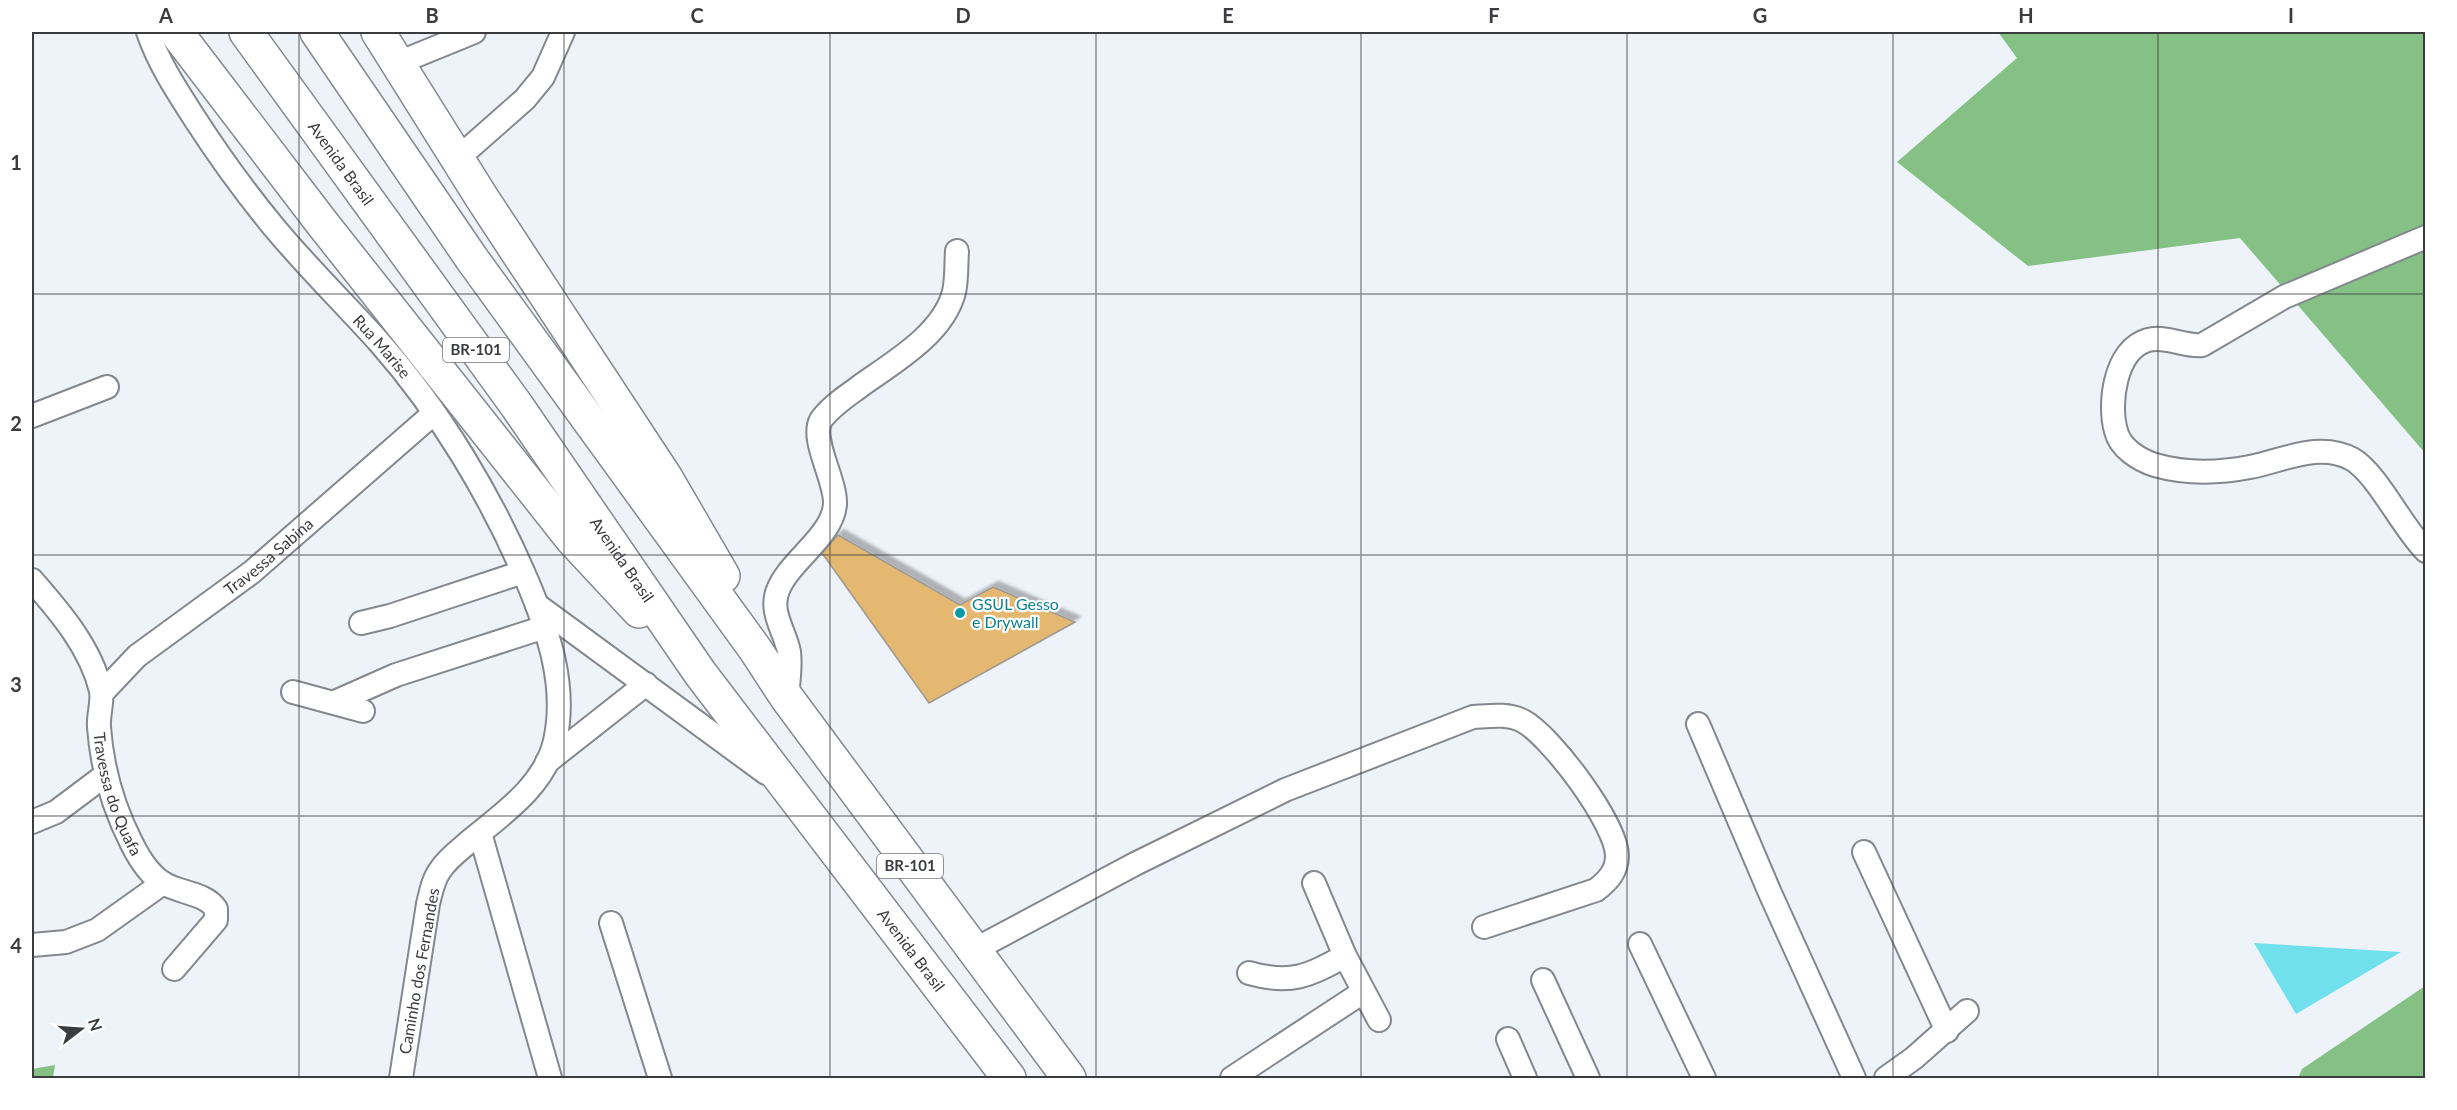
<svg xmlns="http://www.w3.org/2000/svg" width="2457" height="1110" font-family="Lato,sans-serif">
<defs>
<filter id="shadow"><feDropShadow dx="5.5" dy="-5.5" stdDeviation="1.5" flood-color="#0004"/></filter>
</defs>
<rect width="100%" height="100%" fill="#eef3fa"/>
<path fill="#85c085" d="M1998,32H2425V453L2240,238L2028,266L1897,162L2017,58Z
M2425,986V1078H2298L2302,1069Z
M55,1065L53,1078H32V1069Z"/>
<path fill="#71e0ed" d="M2254,943L2401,952L2296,1014Z"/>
<path fill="#e4b871" stroke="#9e9992" stroke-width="1.5" filter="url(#shadow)" d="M838,535L960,605L993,587L1075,622L929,703L822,553Z"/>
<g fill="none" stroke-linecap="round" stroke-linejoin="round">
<g stroke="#83888e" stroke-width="26">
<g id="minor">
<path id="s1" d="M148,32C159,64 177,91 195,119C219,156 245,192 273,226C306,266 344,303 379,342C441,412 492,498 528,583C549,633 567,687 555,741C545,785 503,814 471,840C461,849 448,858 441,869C433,879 431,892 428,904L401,1078"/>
<path d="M398,63L474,32"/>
<path d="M457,159L525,99L543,77L563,32"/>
<path d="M2426,237L2284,297L2202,345C2184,347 2166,335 2148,340C2115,349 2108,404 2116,431C2120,448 2139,460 2155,465C2186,474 2219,473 2250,467C2282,461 2319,441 2352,459C2377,473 2403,529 2426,551"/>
<path d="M32,416L107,387"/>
<path id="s2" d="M32,580C60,612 91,648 101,691C103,702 98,715 99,727C102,769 113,807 132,844C139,858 150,875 163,883C179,893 206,893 216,909V920L174,969"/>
<path d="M537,605L766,773"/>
<path d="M361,623L390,616L523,572"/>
<path d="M293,692L363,711"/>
<path id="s3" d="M102,693L137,656L252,572L433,414"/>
<path d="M787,698C788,683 791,667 789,652C785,631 769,612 778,590C789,561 833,536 835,504C836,480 810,439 821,420C830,407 847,396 859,387C892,363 943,335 954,292C957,279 956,264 957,251"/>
<path d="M335,702L396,675L545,627"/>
<path d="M1698,724L1770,893L1854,1078"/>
<path d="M547,762L646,684"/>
<path d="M32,822L56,812L104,776"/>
<path d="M480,833L550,1078"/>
<path d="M1864,852L1947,1031"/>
<path d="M1314,883L1345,956L1379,1020"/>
<path d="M611,923L660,1078"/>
<path d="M1640,944L1704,1078"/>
<path d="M32,945L66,942L97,930L163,883"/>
<path d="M972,951L1135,864L1285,790L1473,717C1490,716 1508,713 1523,721C1551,736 1617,824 1617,856C1617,871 1608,881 1596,890L1484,927"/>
<path d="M1249,973C1291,985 1308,976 1345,956"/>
<path d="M1543,980L1588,1078"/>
<path d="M1508,1039L1525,1078"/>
<path d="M1232,1078L1363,992"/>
<path d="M1886,1078L1914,1058L1967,1011"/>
</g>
</g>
<g stroke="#83888e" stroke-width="36">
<g id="highway">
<path d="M176,32L322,223L572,539L639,611"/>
<path id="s4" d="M246,32L517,406L700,673L1009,1078"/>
<path d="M317,32L472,259L755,649L787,698L1069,1078"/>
<path d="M378,32L482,198L666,478L723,576"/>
</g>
</g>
<use href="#minor" stroke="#fff" stroke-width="22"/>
<use href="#highway" stroke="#fff" stroke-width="33"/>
</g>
<path fill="none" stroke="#3a3c3f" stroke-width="1.5" stroke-opacity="0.55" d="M299,32V1078M564,32V1078M830,32V1078M1096,32V1078M1361,32V1078M1627,32V1078M1893,32V1078M2158,32V1078M32,294H2426M32,555H2426M32,816H2426"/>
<circle fill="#0f9aa8" stroke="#fff" stroke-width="2" cx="960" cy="613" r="6"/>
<g text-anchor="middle" stroke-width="4.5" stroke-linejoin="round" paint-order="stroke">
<g fill="#fff" stroke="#757679" stroke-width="1.5">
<rect x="443" y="338" width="66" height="24" rx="4.5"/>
<rect x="877" y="854" width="66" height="24" rx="4.5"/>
</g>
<g font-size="15" font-weight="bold" fill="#3a3c3f">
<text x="476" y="355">BR-101</text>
<text x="910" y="871">BR-101</text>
</g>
<g font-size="16" fill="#3a3c3f" stroke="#fff">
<text dy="6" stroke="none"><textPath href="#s4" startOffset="162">Avenida Brasil</textPath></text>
<text dy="6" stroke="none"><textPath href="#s1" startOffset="394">Rua Marise</textPath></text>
<text dy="6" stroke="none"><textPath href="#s3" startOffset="216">Travessa Sabina</textPath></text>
<text dy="6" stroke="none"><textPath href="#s4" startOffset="648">Avenida Brasil</textPath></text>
<text dy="6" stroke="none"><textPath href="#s2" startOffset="238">Travessa do Quafa</textPath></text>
<text dy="6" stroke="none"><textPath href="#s4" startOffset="1134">Avenida Brasil</textPath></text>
<text transform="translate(419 971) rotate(-80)" y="6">Caminho dos Fernandes</text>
</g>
<g font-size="16" fill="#0d838f" stroke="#fff" text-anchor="start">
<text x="972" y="610">GSUL Gesso<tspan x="972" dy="18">e Drywall</tspan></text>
</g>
</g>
<rect width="2457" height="1110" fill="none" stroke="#ffffff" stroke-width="66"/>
<g transform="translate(81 1029) rotate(73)" stroke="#ffffff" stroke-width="4.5" paint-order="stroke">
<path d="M0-4.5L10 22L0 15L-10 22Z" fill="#3a3c3f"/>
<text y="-9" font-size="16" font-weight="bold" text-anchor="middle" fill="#3a3c3f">N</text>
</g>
<rect x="33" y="33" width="2391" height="1044" fill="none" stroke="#3a3c3f" stroke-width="2"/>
<g font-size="20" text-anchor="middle" font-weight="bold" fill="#3a3c3f">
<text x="166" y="23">A</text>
<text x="432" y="23">B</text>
<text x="697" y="23">C</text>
<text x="963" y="23">D</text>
<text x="1228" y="23">E</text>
<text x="1494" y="23">F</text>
<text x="1760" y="23">G</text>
<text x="2026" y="23">H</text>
<text x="2291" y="23">I</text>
<text x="16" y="170">1</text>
<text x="16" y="431">2</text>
<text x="16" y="692">3</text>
<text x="16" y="953">4</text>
</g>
</svg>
